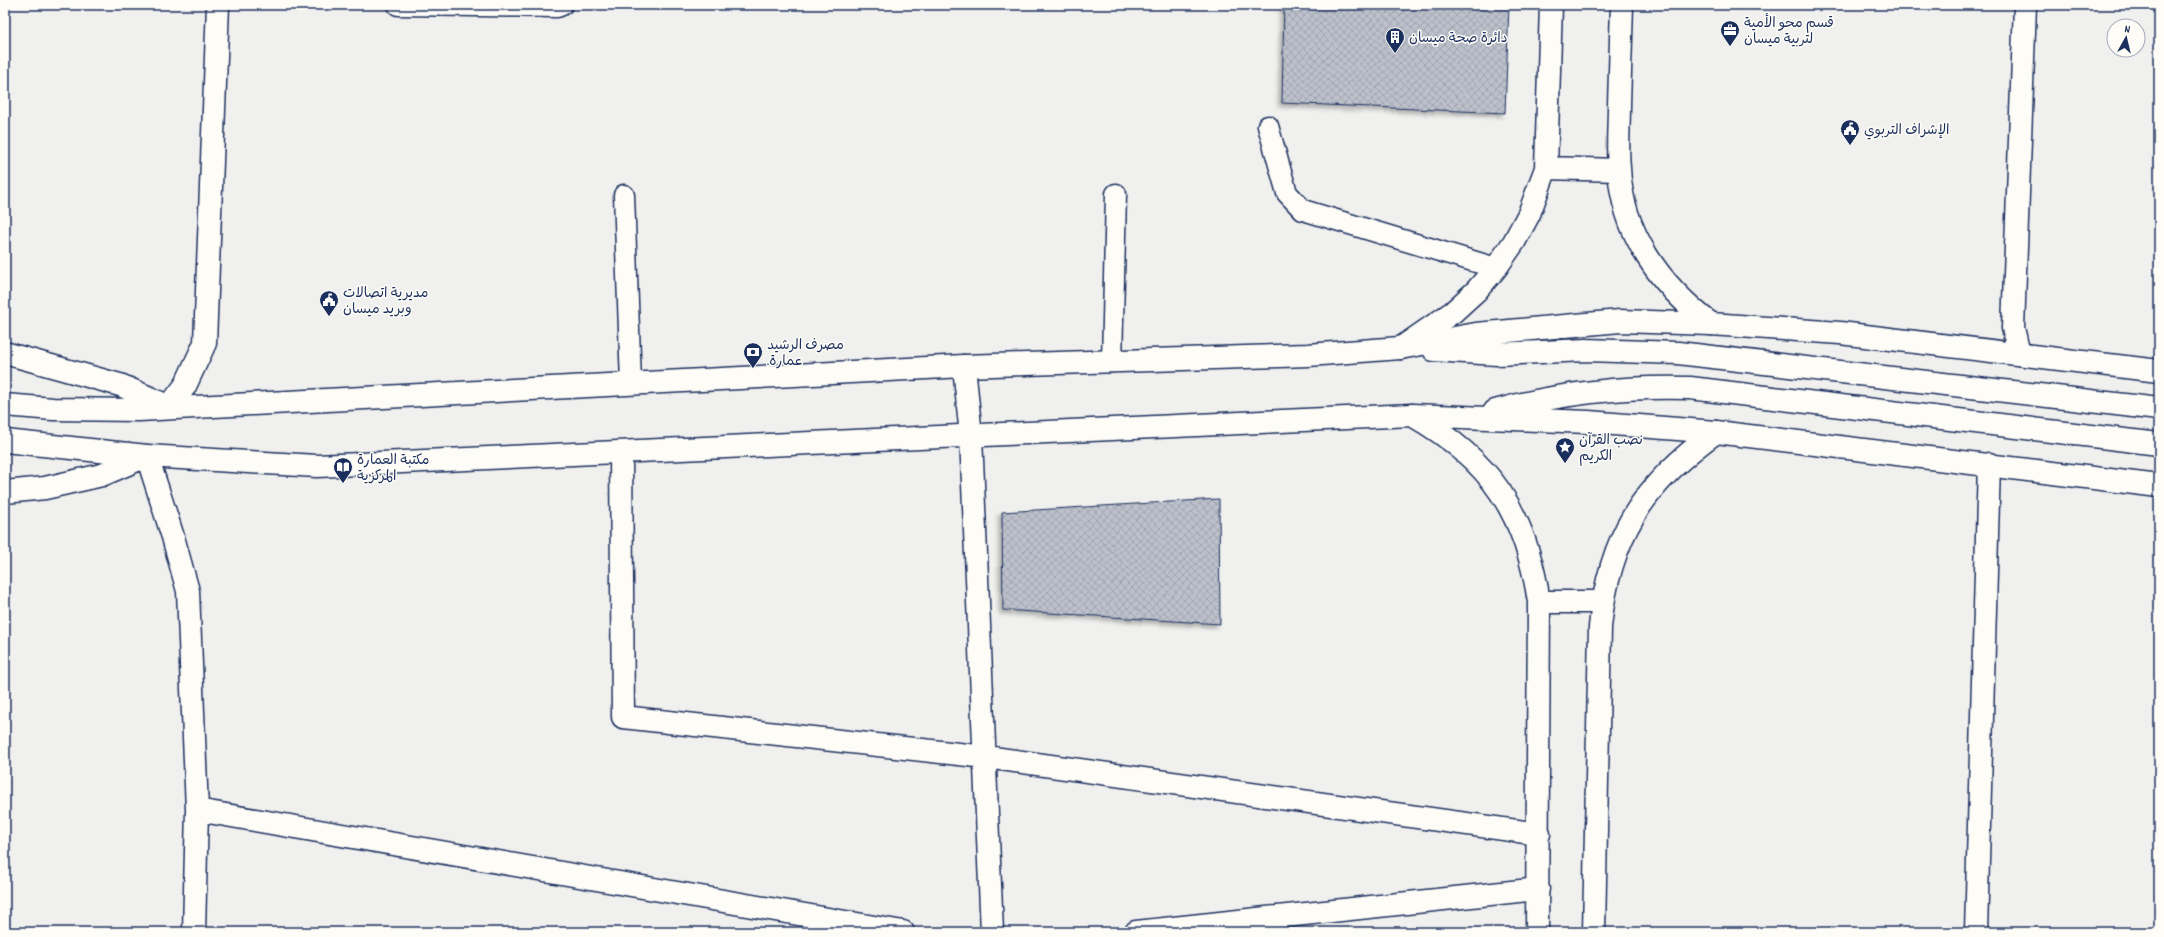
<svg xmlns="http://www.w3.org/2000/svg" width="2164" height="937" font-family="Dekko,'Playpen Sans Arabic',sans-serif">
<defs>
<pattern id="building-cross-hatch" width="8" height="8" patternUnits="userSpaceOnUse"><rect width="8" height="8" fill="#bbc0ca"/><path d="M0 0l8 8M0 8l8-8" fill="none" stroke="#a0a5b0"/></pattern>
<filter id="shadow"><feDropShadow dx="-3.5" dy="3.5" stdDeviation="2" flood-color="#0004"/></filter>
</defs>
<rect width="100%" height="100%" fill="#f0f0ee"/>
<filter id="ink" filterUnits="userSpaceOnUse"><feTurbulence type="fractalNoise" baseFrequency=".025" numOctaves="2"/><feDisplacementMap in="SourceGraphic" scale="8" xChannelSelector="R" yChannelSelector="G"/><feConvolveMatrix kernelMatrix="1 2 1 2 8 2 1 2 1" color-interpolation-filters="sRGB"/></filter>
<g filter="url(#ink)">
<path fill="url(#building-cross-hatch)" stroke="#1b2f5e" filter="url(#shadow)" d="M1284,5H1509L1505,113L1282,103Z
M1219,499L1220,624L1003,610L1002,512Z"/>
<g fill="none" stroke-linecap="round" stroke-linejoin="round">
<g stroke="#1b2f5e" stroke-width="23">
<path id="lane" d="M398,5L557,7L562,5
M1268,126L1287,193L1303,210L1496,268
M624,195L631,383
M1112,362L1116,194"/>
</g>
<g stroke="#1b2f5e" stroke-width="25">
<path id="street" d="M2019,354L2013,328L2025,5
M964,366L971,436L992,932
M169,407L185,386L205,343L218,5
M621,453L623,717L986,757L1539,834
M147,456L173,537L188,591L197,810L194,932
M197,810L903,932
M1136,932L1538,889
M1976,932L1989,464"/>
</g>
<g stroke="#1b2f5e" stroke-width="25">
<path id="secondary" d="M1622,5C1621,38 1620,72 1619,105C1619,126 1617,147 1619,168C1622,234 1661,286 1711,324
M1546,168L1619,170
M1401,348L1453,312L1476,291L1496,268L1514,242L1529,214L1546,168L1551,5
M1412,415C1491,460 1526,513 1539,602L1537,932
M1539,602H1603
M1594,932L1600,627C1609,537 1643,484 1716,432"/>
</g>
<g stroke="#1b2f5e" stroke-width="25">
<path id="primary" d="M1434,350L1497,354L1586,350L1678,353L2159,409
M5,353L120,385L168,406
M5,405L53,409L139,410L964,366L1308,355L1400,348L1476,334L1620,321L1711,324L1840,333L2159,371
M1495,411C1559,393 1624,386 1690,388L2159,444
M5,441L147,456L317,466L1412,415L1588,422L1716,432L2159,486
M5,492L45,488L102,475L144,457"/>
</g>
<use href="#lane" stroke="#fdfcf7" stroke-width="20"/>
<use href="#street" stroke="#fdfcf7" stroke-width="22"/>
<use href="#secondary" stroke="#fdfcf7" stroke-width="22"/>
<use href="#primary" stroke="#fdfcf7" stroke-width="22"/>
</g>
</g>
<defs>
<g id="office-pin" transform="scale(1)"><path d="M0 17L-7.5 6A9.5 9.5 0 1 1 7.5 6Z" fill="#1b2f5e" stroke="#fdfcf7"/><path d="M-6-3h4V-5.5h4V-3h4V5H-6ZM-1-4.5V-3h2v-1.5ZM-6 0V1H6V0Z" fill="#fff"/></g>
<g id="building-pin" transform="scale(1)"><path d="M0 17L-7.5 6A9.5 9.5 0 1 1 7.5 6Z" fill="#1b2f5e" stroke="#fdfcf7"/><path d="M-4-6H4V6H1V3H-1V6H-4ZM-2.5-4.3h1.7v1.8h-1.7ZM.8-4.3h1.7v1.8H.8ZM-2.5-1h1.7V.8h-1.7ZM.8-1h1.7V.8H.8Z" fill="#fff"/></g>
<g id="civic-pin" transform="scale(1)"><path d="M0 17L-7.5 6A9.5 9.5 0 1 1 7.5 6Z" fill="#1b2f5e" stroke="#fdfcf7"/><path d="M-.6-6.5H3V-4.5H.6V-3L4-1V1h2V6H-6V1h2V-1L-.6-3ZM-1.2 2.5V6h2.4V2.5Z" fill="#fff"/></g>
<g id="bank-pin" transform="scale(1)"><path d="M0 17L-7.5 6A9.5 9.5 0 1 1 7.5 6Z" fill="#1b2f5e" stroke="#fdfcf7"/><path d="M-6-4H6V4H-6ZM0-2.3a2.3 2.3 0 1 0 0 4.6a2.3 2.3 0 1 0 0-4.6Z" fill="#fff"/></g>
<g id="sight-pin" transform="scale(1)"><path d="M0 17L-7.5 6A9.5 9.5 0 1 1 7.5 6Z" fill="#1b2f5e" stroke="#fdfcf7"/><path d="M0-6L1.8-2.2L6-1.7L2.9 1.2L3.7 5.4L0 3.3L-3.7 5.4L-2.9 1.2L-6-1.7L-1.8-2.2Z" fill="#fff"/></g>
<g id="library-pin" transform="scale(1)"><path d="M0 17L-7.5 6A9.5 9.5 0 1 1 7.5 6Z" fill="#1b2f5e" stroke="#fdfcf7"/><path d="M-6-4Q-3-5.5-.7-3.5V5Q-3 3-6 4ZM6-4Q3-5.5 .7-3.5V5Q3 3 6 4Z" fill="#fff"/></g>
</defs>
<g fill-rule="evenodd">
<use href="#office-pin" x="1730" y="30"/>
<use href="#building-pin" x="1395" y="37"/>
<use href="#civic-pin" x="1850" y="129"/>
<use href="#civic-pin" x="329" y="300"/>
<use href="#bank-pin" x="753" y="352"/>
<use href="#sight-pin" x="1565" y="447"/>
<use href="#library-pin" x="343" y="467"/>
</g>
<g text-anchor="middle" stroke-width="3" stroke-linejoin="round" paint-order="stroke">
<g font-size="14" fill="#1b2f5e" stroke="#fdfcf7" text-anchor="start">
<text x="1744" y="27">قسم محو الأمية<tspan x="1744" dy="16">لتربية ميسان</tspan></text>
<text x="1409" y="42">دائرة صحة ميسان</text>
<text x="1864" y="134">الإشراف التربوي</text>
<text x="343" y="297">مديرية اتصالات<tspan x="343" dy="16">وبريد ميسان</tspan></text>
<text x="767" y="349">مصرف الرشيد<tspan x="767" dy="16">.عمارة</tspan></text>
<text x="1579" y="444">نصب القرآن<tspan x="1579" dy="16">الكريم</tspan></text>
<text x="357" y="464">مكتبة العمارة<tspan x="357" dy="16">المركزية</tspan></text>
</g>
</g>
<rect width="2164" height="937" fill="none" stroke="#fdfcf7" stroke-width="20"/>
<rect x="10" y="10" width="2144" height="917" fill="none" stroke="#1b2f5e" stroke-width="1.5" filter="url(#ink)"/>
<g transform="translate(2126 38) rotate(8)"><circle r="19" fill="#fdfcf7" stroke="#a3aaba"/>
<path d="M0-3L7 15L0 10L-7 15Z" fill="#1b2f5e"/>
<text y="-6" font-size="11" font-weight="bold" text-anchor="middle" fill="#1b2f5e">N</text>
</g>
</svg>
